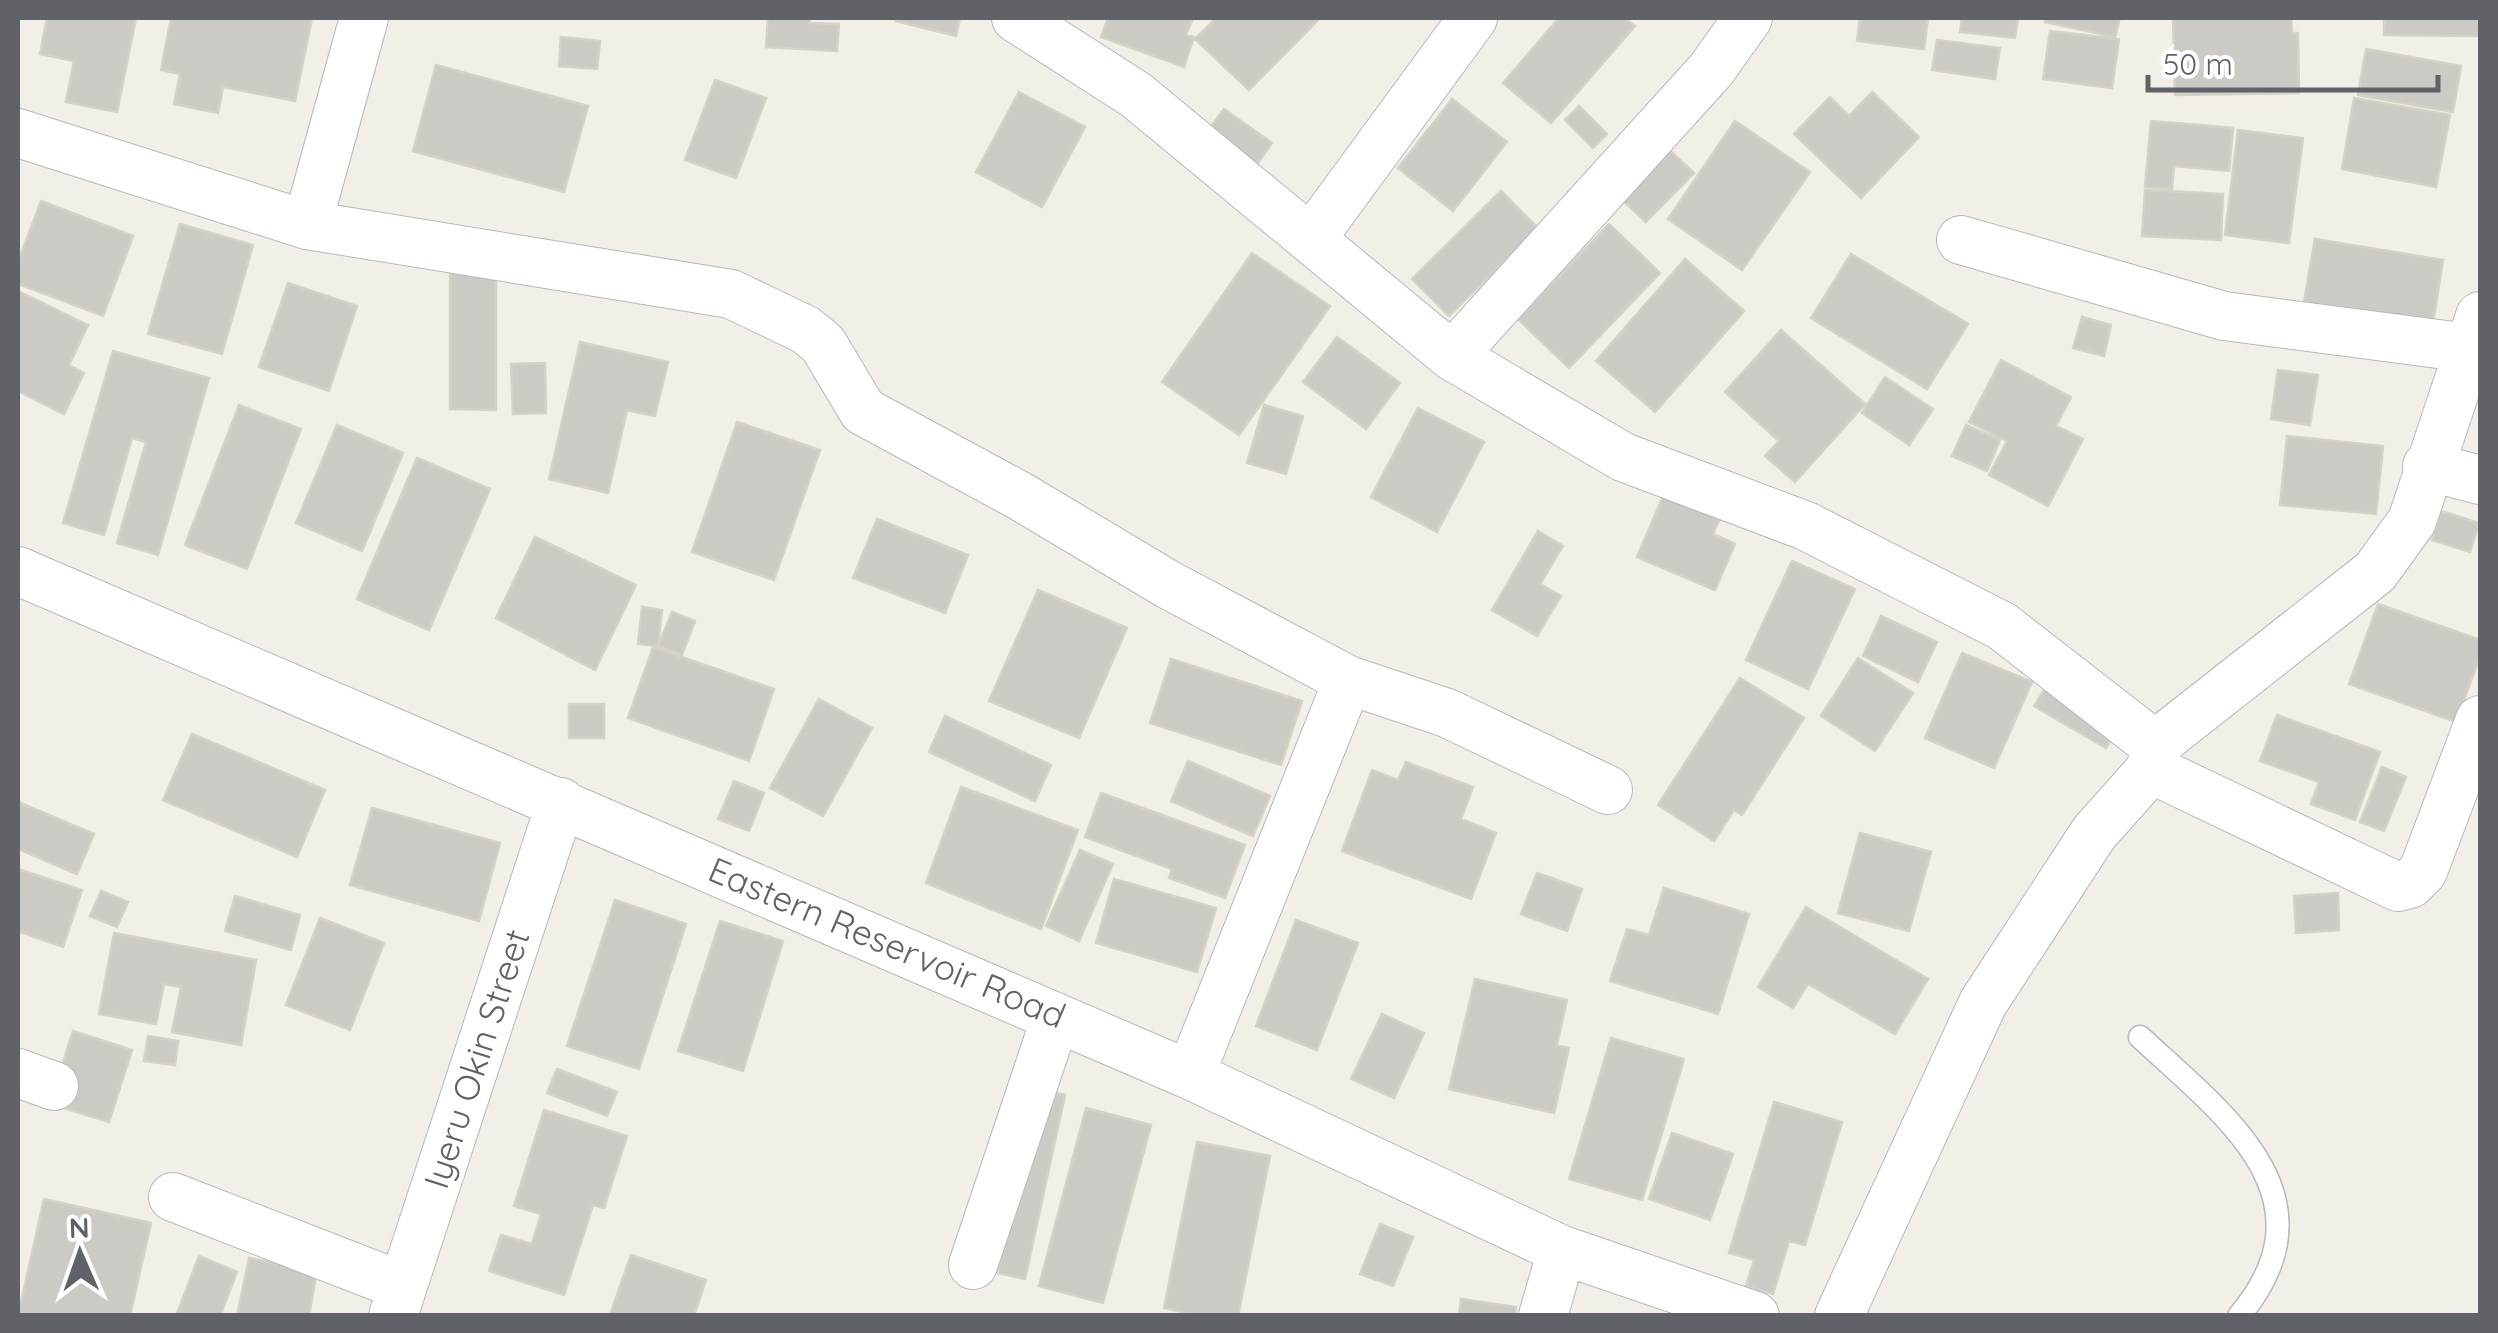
<svg xmlns="http://www.w3.org/2000/svg" width="2498" height="1333" font-family="Quicksand,sans-serif">
<rect width="100%" height="100%" fill="#f1efe8"/>
<path fill="#cccac5" stroke="#d6d1c6" stroke-width="2.5" d="M47,18H136L117,112L66,102L74,61L40,54Z
M171,18H312L295,101L223,87L218,113L174,104L180,74L161,70Z
M768,18H810V23L839,24L837,51L766,47Z
M897,18H960L956,36L896,21Z
M1108,18H1193L1186,35L1194,37L1184,67L1101,37Z
M1216,18H1320L1249,90L1195,39Z
M1559,18H1625L1635,26L1551,123L1503,83Z
M1860,18H1928L1924,49L1857,41Z
M1962,18H2018L2015,38L1960,32Z
M2047,18H2120L2115,37L2045,22Z
M2173,18H2291L2292,33H2298L2299,93L2175,95Z
M2384,18H2480V36L2384,35Z
M2050,31L2119,39L2112,88L2043,79Z
M561,37L600,41L597,69L559,66Z
M1937,40L2000,48L1995,79L1932,70Z
M2366,49L2461,66L2453,112L2358,95Z
M436,65L588,106L564,192L413,151Z
M715,80L766,98L736,178L685,160Z
M1019,92L1085,127L1042,207L976,172Z
M1872,92L1919,137L1861,198L1794,134L1830,97L1849,116Z
M2354,98L2450,115L2436,187L2342,169Z
M1452,99L1507,142L1453,211L1398,168Z
M1579,106L1607,134L1593,148L1565,120Z
M1224,109L1272,143L1252,171L1204,136Z
M1735,121L1810,172L1742,270L1668,219Z
M2151,121L2233,128L2229,171L2174,166L2172,189L2145,187Z
M2238,130L2303,138L2289,243L2225,235Z
M1667,148L1694,173L1646,222L1619,197Z
M2145,190L2223,194L2221,240L2142,236Z
M1501,191L1538,228L1449,316L1412,279Z
M41,201L133,236L103,316L18,284V262Z
M180,224L253,245L222,354L148,334Z
M1609,224L1660,273L1569,368L1518,319Z
M2315,239L2443,260L2433,324L2304,302Z
M1252,253L1330,306L1239,435L1162,382Z
M1851,254L1968,324L1927,389L1811,318Z
M1685,259L1744,311L1655,412L1596,361Z
M450,269H496V410L450,409Z
M288,283L357,306L329,391L259,367Z
M18,291L88,325L69,365L84,373L64,414L18,391Z
M2082,317L2111,325L2104,356L2073,348Z
M1781,330L1865,404L1795,482L1765,456L1779,441L1725,392Z
M1337,337L1400,383L1366,429L1303,382Z
M580,342L668,362L655,416L627,410L608,493L549,479Z
M113,351L209,378L158,555L117,543L146,442L132,438L104,535L63,523Z
M2001,360L2071,397L2056,426L2083,439L2048,506L1989,475L2007,441L1969,422Z
M545,363L546,413L513,414L511,364Z
M2278,370L2318,375L2310,425L2271,419Z
M1885,377L1933,409L1909,445L1862,413Z
M239,405L301,429L247,569L185,545Z
M1264,405L1303,416L1286,474L1247,463Z
M1418,408L1484,442L1437,532L1371,497Z
M737,422L820,450L774,580L692,552Z
M337,425L403,453L362,551L296,523Z
M1966,425L2000,440L1987,471L1952,456Z
M2287,436L2383,446L2376,514L2280,505Z
M417,458L490,489L429,630L357,599Z
M1665,492L1721,516L1713,534L1735,544L1715,590L1637,557Z
M2441,511L2479,523L2470,552L2432,540Z
M877,519L968,555L945,613L853,578Z
M1538,531L1563,546L1540,584L1561,596L1537,636L1492,610Z
M535,537L636,585L595,670L496,618Z
M1792,561L1855,589L1808,689L1746,660Z
M1038,590L1127,628L1079,738L989,701Z
M2378,604L2480,640V656L2456,722L2349,684Z
M642,607L662,610L658,646L638,644Z
M672,612L695,621L682,655L658,646Z
M1881,616L1937,642L1918,682L1863,656Z
M653,647L774,689L749,761L628,718Z
M1962,653L2032,682L1994,768L1925,738Z
M1858,658L1913,693L1875,751L1821,716Z
M1171,659L1302,701L1281,765L1150,723Z
M1740,678L1804,718L1742,815L1734,810L1714,841L1658,805Z
M2048,684L2120,725L2106,748L2034,706Z
M819,699L872,728L823,816L770,788Z
M569,704H604V738H569Z
M2277,715L2380,752L2355,820L2311,804L2319,782L2260,761Z
M945,716L1051,765L1035,801L929,752Z
M192,734L325,790L297,857L163,800Z
M1188,761L1270,796L1253,836L1171,801Z
M1406,762L1473,787L1461,819L1496,833L1471,899L1342,851L1372,770L1398,780Z
M2382,767L2406,777L2384,831L2360,822Z
M734,781L764,793L749,831L718,819Z
M961,787L1078,830L1041,929L926,883Z
M1101,793L1245,845L1225,898L1169,878L1172,869L1085,837Z
M18,802L94,834L77,874L18,849Z
M372,808L500,843L479,921L350,885Z
M1860,833L1931,852L1909,931L1838,913Z
M1080,850L1113,864L1079,941L1046,926Z
M18,869L82,890L63,947L18,931Z
M1537,873L1582,889L1567,931L1521,914Z
M1114,879L1216,908L1197,972L1096,943Z
M1664,888L1749,914L1718,1014L1610,981L1627,929L1649,935Z
M101,891L128,902L117,927L90,916Z
M2338,893L2339,930L2296,933L2294,896Z
M235,896L300,915L291,950L225,931Z
M615,900L686,924L639,1069L567,1046Z
M1806,907L1928,979L1895,1034L1808,984L1793,1008L1758,987Z
M320,918L384,943L350,1030L286,1005Z
M1296,920L1358,943L1317,1050L1256,1026Z
M720,921L783,941L743,1071L678,1051Z
M114,933L256,960L241,1045L172,1032L181,987L164,984L156,1024L99,1014Z
M1475,979L1567,1000L1557,1045L1569,1048L1554,1113L1449,1089Z
M1382,1014L1424,1033L1394,1098L1351,1079Z
M73,1031L132,1050L109,1122L50,1104Z
M148,1036L178,1041L175,1065L144,1061Z
M1611,1038L1684,1059L1642,1200L1569,1179Z
M557,1069L617,1092L607,1116L547,1093Z
M1037,1089L1065,1095L1025,1279L998,1273Z
M1774,1102L1842,1122L1805,1245L1789,1241L1773,1294L1746,1286L1754,1260L1729,1253Z
M1086,1108L1151,1125L1103,1303L1039,1286Z
M544,1110L627,1136L604,1208L593,1205L564,1295L489,1271L501,1235L532,1244L541,1214L514,1206Z
M1672,1133L1733,1154L1710,1220L1649,1199Z
M1197,1142L1270,1156L1238,1316H1200L1164,1308Z
M44,1199L151,1223L130,1316H18Z
M1380,1224L1413,1237L1393,1286L1360,1274Z
M631,1255L706,1280L694,1316L610,1315Z
M199,1256L237,1272L220,1316H176Z
M249,1258L317,1271L309,1316H237Z
M1461,1299L1516,1307L1515,1316H1459Z"/>
<g fill="none" stroke-linecap="round" stroke-linejoin="round">
<g stroke="#b5b8bc" stroke-width="25">
<path id="service" d="M2140,1037C2223,1114 2339,1197 2239,1316"/>
</g>
<g stroke="#b5b8bc" stroke-width="50">
<path id="minor" d="M1016,18L1136,95L1452,356L1623,457L1806,526L2002,626L2155,745
M18,133L307,225L731,294L806,330L823,344L863,411L1020,496L1169,585L1348,680L1447,713L1608,790
M307,225L364,18
M1311,239L1473,18
M1961,240L2224,316L2469,348
M1452,356L1711,70L1748,18
M2427,466L2480,480
M18,571L1190,1075L1562,1250L1755,1316
M2151,769L2398,887L2410,884L2423,871L2480,720
M18,1073L54,1086
M1190,1075L1348,680
M173,1197L402,1286
M973,1265L1056,1017
M393,1316L561,802
M1543,1316L1562,1250
M1839,1316L1983,1003L2094,833L2151,769L2155,745L2375,572L2412,521L2480,316"/>
</g>
<use href="#service" stroke="#fff" stroke-width="22"/>
<use href="#minor" stroke="#fff" stroke-width="48"/>
</g>
<g text-anchor="middle" stroke-width="10" stroke-linejoin="round" paint-order="stroke">
<g font-size="35" fill="#5f6368" stroke="#fff">
<text transform="translate(887 943) rotate(23)" y="12">Eastern Reservoir Road</text>
<text transform="translate(477 1059) rotate(-72)" y="12">Iyeru Okin Street</text>
</g>
</g>
<rect width="2498" height="1333" fill="none" stroke="#5f6368" stroke-width="40"/>
<g transform="translate(80 1253) rotate(358)" stroke="#ffffff" stroke-width="8" paint-order="stroke">
<path d="M0-8L18 38L0 25L-18 38Z" fill="#5f6368"/>
<text y="-15" font-size="28" font-weight="bold" text-anchor="middle" fill="#5f6368">N</text>
</g>
<path d="M2148 75v15h290v-15" fill="none" stroke="#5f6368" stroke-width="5"/>
<text x="2163" y="75" font-size="30" fill="#5f6368" stroke="#ffffff" stroke-width="8" paint-order="stroke">50 m</text>
</svg>
